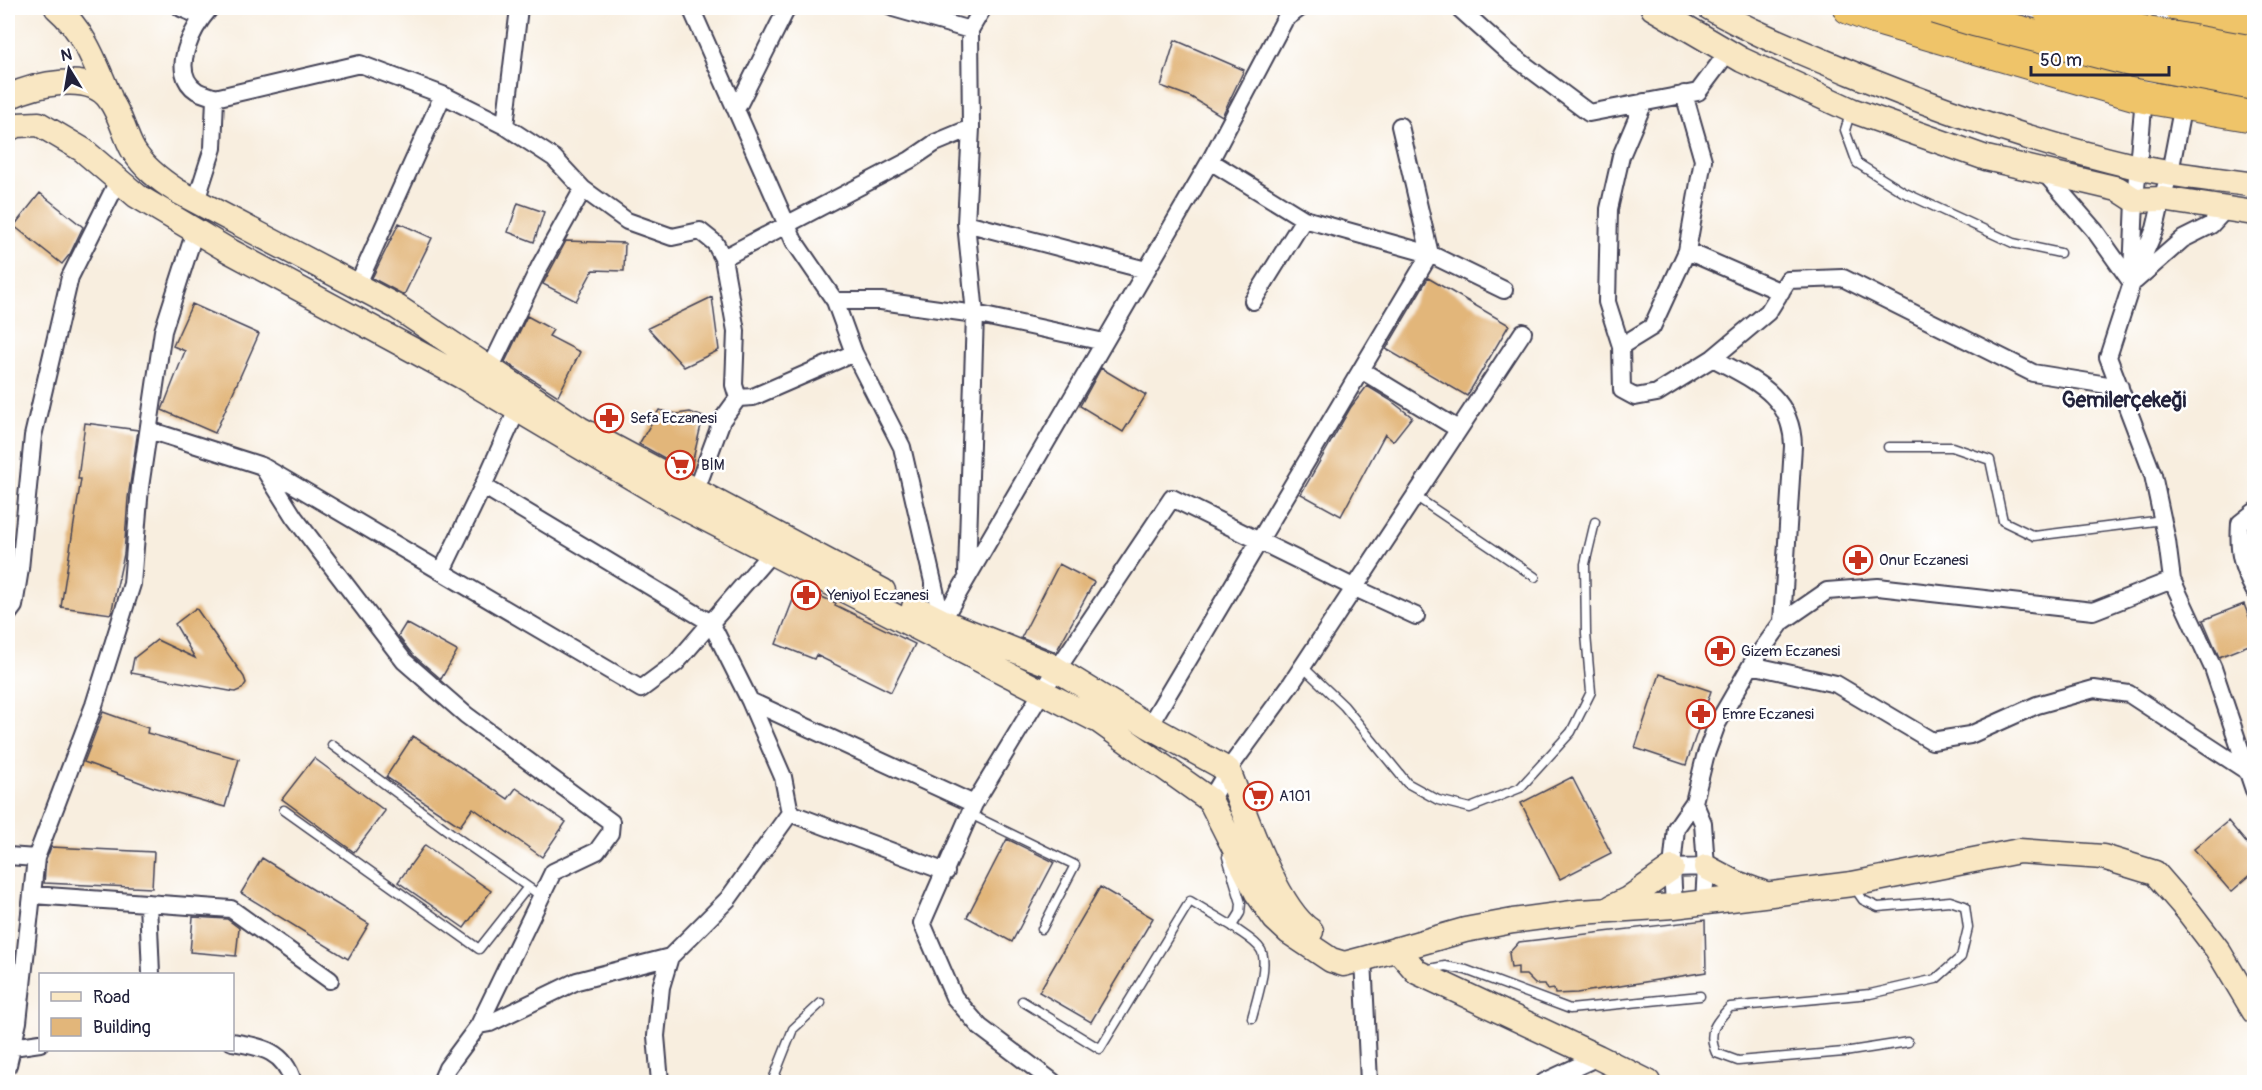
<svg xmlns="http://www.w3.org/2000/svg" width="2262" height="1090" font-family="Pangolin,sans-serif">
<rect width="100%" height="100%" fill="#fff"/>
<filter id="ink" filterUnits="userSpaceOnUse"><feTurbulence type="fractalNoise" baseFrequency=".0167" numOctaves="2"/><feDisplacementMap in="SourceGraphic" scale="12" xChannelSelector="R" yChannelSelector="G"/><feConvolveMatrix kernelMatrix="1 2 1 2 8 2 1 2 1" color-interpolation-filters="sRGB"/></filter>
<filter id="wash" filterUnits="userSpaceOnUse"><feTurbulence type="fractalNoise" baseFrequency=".008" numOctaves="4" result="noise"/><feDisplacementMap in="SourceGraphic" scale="24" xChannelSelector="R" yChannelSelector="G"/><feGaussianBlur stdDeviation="1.35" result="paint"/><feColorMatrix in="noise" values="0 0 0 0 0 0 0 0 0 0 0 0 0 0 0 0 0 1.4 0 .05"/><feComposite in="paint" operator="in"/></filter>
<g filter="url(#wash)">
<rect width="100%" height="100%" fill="#f8eedf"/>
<g id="blocks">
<path fill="#e2b67a" d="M1175,40L1244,70L1222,116L1191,97L1161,86Z
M40,193L83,227L70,254L62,264L14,226Z
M518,203L544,212L534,242L508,232Z
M399,223L432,238L404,295L372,278Z
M566,241L625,243L624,271L593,270L576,301L543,284Z
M1428,278L1509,325L1467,396L1386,349Z
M712,297L719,350L684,367L648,328Z
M192,304L259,334L215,433L162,410L185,351L173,346Z
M527,316L553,330L549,336L580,352L558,396L505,362Z
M1101,368L1146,395L1123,432L1080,406Z
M1367,386L1390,400L1412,417L1393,441L1385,434L1341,516L1301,494L1351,407Z
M659,410L677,414L690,412L703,417L690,472L639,444Z
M85,423L138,430L128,498L124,554L111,614L61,607L81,479H78Z
M1059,564L1094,582L1056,652L1021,638Z
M798,587L836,603L835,605L915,644L891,692L816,655L814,659L776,644Z
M2244,604L2254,630V643L2219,657L2203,620Z
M196,608L244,677L246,683L242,689L235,692L131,673L134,658L157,640L195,658L175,624Z
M406,623L457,651L441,679L412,654L398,636Z
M1660,674L1711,691L1686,765L1635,748Z
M103,712L148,728L147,733L239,759L225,807L153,787L84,762Z
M413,736L508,799L516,788L566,822L542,857L473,808L460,826L386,777Z
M314,758L385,811L354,852L282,799Z
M1572,777L1611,853L1560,879L1521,803Z
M2228,821L2254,852V872L2231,892L2194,849Z
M1007,839L1054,862L1012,942L967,917Z
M425,845L491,891L464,928L398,882Z
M51,847L154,852L152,888L44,883L46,860Z
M262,858L369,924L348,959L241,893Z
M1100,887L1153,918L1091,1022L1039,992Z
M193,917L227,919L239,928L236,956L190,952Z
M1705,920L1706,972L1577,993L1555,994L1554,989L1548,990L1545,984H1535L1526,975H1518V967L1511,968L1509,953L1519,942Z"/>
</g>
</g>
<g filter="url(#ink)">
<use href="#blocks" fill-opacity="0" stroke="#424154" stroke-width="1.5"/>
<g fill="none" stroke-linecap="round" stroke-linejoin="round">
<g stroke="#424154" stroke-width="11">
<path id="lane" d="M1851,111L1845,130L1857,163L1903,192L2013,243L2060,253
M1888,447H1952L1990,460L2003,521L2034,536L2163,520
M1415,496L1535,577
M1303,667L1344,706L1407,783L1438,800L1470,808L1520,788L1571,732L1591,692L1586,634L1585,564L1595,522
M332,745L459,839L541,896
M284,810L479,949L528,887
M970,814L1075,865L1042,929
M1854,887L1863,900L1878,907L1950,901L1965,906L1968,928L1961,957L1936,979L1870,994L1730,1007C1715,1023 1707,1032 1716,1053L1738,1061L1844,1052L1908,1042
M1232,926C1240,933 1255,940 1261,950C1269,964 1256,1002 1252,1018
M1424,970L1445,966L1466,970L1570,1009L1700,996
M1022,1001L1100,1049L1190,901L1232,926L1240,913L1241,903L1227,857
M772,1082L793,1029L821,1003"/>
</g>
<g stroke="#424154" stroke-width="20">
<path id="street" d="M181,8L202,17
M210,8C194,26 167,72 197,91C202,94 209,95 215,98L360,64L443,95L505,126L554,158L583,189L627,221L672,237L700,231L715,243L723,258L736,331L734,385L738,398
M691,8L794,241L835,301L854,353L902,447L942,621
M893,8L970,30
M1459,8L1509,53L1589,113L1698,92L1728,52
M2184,99L2170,172L2162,199L2155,229L2132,283L2108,357L2153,475L2167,541L2172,580L2213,668L2254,790
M1644,102L1621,156L1609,209L1607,302L1621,346L1622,390L1635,397L1657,393L1713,358L1768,312L1788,280L1843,278L2033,373L2120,387
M736,110L787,8
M505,126L519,8
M1210,161L1304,219L1430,254L1504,290
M2043,171L2095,231L2132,283
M196,201L213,148L215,98
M966,223L971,128L970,30L983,8
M1687,251L1781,292
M723,258L910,160L935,143L971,128
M2132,274L2135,200L2144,97L2164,8
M2135,281L2183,239L2211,225L2226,209
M357,286L443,95
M835,301H881L975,314L1104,342
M1253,301L1304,219
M1621,346L1652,327L1687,251L1703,160L1684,94
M1713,358C1752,380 1792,394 1793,446L1782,622
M490,369L540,266L583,189
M1361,370L1458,429
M149,430L262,466L641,689L676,663L778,545
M262,466L294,517L404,661L466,715L611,822L610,833L597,851L553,872L479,1025L447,1068L441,1082
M483,486L711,623L750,701L974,804
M696,490L722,420L738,398L753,397L854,353
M2254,512L2240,523C2238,551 2241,566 2254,590
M442,571L483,486L517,410
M967,574L975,314L966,223L1146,270
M8,614L14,606L20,569L33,436L70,277L118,181
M942,621L1210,161L1285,19L1300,8
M1751,665L1836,684L1932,741L1970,735L2037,705L2094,689L2129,694L2250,773
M1149,726L1430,254L1400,126
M1210,800L1228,770L1291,684L1523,332
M1694,802L1703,823L1706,867L1704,902
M790,813L946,872
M8,856L36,858
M1672,868L1706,867
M33,895L231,909L330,980
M148,903L151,974
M1674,906L1672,868L1676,828L1694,802L1705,757L1717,724L1751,665L1782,622L1827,591L1878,587L2093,611L2172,580
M1363,959L1369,1082
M479,1025L490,1023L577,981L670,957L728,899L790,813L783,777L750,701
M232,1042C261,1047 284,1050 293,1082
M13,1047L40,1043
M8,1065L18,1022L36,858L94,705L132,584L140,487L163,331L195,231
M660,1082L656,1036L661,987L670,957
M1053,1082L980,1027L954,997L922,923L974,804L1042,692L1172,498L1355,588L1416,616
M1544,1082L1598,1057"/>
</g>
<g stroke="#424154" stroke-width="27">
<path id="secondary" d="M57,8C85,32 96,65 110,98
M1653,8L1742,60L1851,110L1986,158L2118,189L2135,200L2162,199L2254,213
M1710,8C1754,34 1804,53 1851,73C1944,111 2039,144 2137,167C2175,176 2216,179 2254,185
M8,97C34,85 91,70 110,100C121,115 124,134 133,150C144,168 160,180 177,191L397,307L580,429L883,591
M8,129L17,125L39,124L83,150L137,196L226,249L461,376L673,502L1099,721L1210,800L1257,893L1275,919L1289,932L1331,960L1344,964L1363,959L1465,930L1513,921L1580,912L1674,906L1852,884L2019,851L2103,857L2155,873L2188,911L2217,949L2254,1011
M914,607L942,621L1048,664L1149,726L1228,770C1244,811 1275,907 1311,931
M1706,867L1736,883L1763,893
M1612,907L1628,899L1672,868
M1397,949L1417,972L1598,1057L1648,1082"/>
</g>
<g stroke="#424154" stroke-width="34">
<path id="highway" d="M1849,8L1877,19L2144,97L2254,116
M2180,8L2254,20"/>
</g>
<use href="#lane" stroke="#fff" stroke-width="8"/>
<use href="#street" stroke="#fff" stroke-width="16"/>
<use href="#secondary" stroke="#f9e7c3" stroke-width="24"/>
<use href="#highway" stroke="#efc469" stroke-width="32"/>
<g stroke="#424154" stroke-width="34" stroke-linecap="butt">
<path id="highway-bridge" d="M1935,8L1974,20L2134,61L2254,84
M2048,8L2148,33L2254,52"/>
</g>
<use href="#highway-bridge" stroke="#efc469" stroke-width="32"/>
</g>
</g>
<defs>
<g id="pharmacy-ring" transform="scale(1.5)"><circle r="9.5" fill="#fff" stroke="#c8321e" stroke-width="1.5"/><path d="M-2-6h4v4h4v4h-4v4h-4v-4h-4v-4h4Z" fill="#c8321e"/></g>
<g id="supermarket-ring" transform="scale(1.5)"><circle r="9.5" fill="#fff" stroke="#c8321e" stroke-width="1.5"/><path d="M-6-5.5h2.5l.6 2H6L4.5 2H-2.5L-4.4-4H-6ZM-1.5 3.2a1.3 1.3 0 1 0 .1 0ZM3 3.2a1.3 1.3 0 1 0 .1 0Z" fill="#c8321e"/></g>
</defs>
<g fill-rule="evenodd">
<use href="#pharmacy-ring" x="609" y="418"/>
<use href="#supermarket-ring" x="680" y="465"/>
<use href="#pharmacy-ring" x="1858" y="560"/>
<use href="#pharmacy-ring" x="806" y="595"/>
<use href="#pharmacy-ring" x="1720" y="651"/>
<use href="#pharmacy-ring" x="1701" y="714"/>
<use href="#supermarket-ring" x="1258" y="796"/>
</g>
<g text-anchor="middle" stroke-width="5" stroke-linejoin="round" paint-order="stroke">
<g font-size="15" fill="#22223b" stroke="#fff" text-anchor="start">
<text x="630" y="423">Sefa Eczanesi</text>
<text x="701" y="470">BİM</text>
<text x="1879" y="565">Onur Eczanesi</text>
<text x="827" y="600">Yeniyol Eczanesi</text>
<text x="1741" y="656">Gizem Eczanesi</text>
<text x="1722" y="719">Emre Eczanesi</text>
<text x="1279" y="801">A101</text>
</g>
<g font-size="21" font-weight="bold" fill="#22223b" stroke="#fff">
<text x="2124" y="407">Gemilerçekeği</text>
</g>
</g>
<rect width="2262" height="1090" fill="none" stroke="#fff" stroke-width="30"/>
<rect x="39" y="973" width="195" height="78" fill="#ffffff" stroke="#a7a7b1" stroke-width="1.5"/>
<rect x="51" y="992" width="30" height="9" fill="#f9e7c3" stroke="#a7a7b1" stroke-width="1.5"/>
<text x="93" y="1003" font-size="18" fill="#22223b">Road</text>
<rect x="51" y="1018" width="30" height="18" fill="#e2b67a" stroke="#a7a7b1" stroke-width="1.5"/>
<text x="93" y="1033" font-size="18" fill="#22223b">Building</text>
<g transform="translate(69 69) rotate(349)" stroke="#ffffff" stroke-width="4.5" paint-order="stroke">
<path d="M0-4.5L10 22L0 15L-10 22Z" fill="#22223b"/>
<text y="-9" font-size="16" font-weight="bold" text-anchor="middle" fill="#22223b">N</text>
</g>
<path d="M2031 66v9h138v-9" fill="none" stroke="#22223b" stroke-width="3"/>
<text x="2040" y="66" font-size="18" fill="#22223b" stroke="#ffffff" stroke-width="4.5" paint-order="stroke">50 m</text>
</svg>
